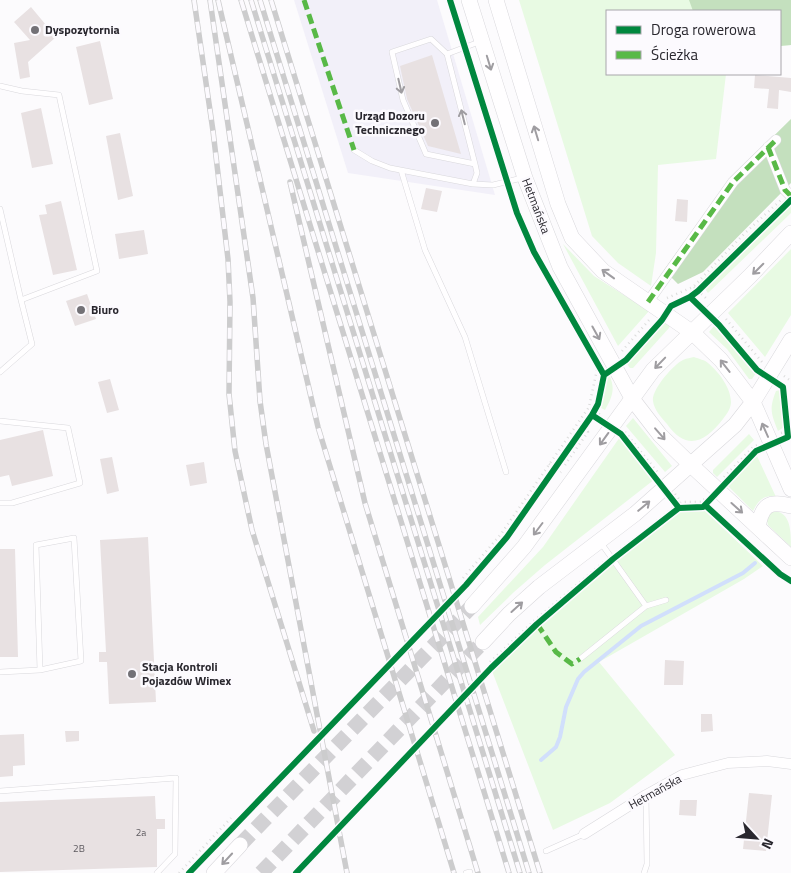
<svg xmlns="http://www.w3.org/2000/svg" width="791" height="873" font-family="'Titillium Web',sans-serif">
<rect width="100%" height="100%" fill="#fcfbfd"/>
<path fill="#f2f0f9" d="M294,0H437L495,195L348,173Z"/>
<path fill="#e8fae3" d="M519,0H791V45L780,46V11H607V74H726L716,159L658,165L656,253L651,286L618,263L592,236Z
M787,197L788,199L700,285L698,284Z
M791,204V213L708,293L705,289Z
M563,244L594,276L649,311L618,346Z
M791,249V315L765,357L728,313Z
M665,322L670,325L669,328L633,368H630L627,364Z
M714,326L756,373L752,379H749L727,349L709,332Z
M694,357C699,359 705,360 708,363C719,372 731,388 731,402C731,408 727,414 723,419C705,442 687,452 667,424C662,418 654,410 653,401C651,390 674,364 683,360C687,358 691,358 694,357Z
M609,375C616,388 612,398 605,410L601,408L606,377Z
M780,390L784,427L778,431C771,413 769,409 776,391Z
M633,418L672,466L665,472L626,426Z
M749,434L754,440L717,477L713,473V470Z
M620,437L655,479L545,565L514,592L480,625L478,617L543,547Z
M757,456L776,497C764,494 758,501 753,511L728,486Z
M681,509H703L763,566L744,579L599,662L675,755L610,803L553,830L492,671L538,626L617,559Z
M774,511C791,512 791,532 791,547L768,525L767,521L769,514Z"/>
<path fill="#c4e0be" d="M689,0H791V45L780,46V11H693Z
M791,119V183L703,272L678,284L664,270L729,180Z"/>
<g fill="none" stroke-linecap="round" stroke-linejoin="round">
<path stroke="#d1dffc" stroke-width="4" d="M541,760L556,747L560,737L566,707L578,679L584,672L641,626L743,573L755,563"/>
</g>
<path fill="#e8e1e2" d="M31,7L56,37L28,62L30,77L20,79L14,43L30,40L14,22Z
M100,41L113,99L89,105L76,47Z
M432,55L461,154L428,146L407,99L400,66Z
M755,75L791,78V92L779,90L778,109L767,108L769,89L754,88Z
M41,108L53,164L32,168L21,113Z
M120,133L133,196L118,200L106,136Z
M426,188L442,191L437,212L421,209Z
M677,199L688,200L687,222L675,221Z
M61,201L77,270L53,275L39,215L47,214L45,205Z
M144,230L148,254L119,259L115,234Z
M87,294L96,319L75,326L66,301Z
M110,379L119,410L107,413L98,382Z
M43,430L53,476L12,486L9,475L0,477V440Z
M112,457L119,491L107,494L100,459Z
M204,462L207,483L190,486L186,465Z
M148,537L156,702L109,704L107,662H99V652H106L100,540Z
M0,549H15L18,657H0Z
M665,660L684,661L683,685H664Z
M701,714H712L713,731L701,732Z
M65,731H79V741L66,742Z
M24,734L25,765L13,766V776L0,777V735Z
M749,793L772,795L766,851L743,849Z
M155,796L156,819H165V829H157V867L0,872V802Z
M680,800H697L696,816L679,815Z"/>
<g fill="none" stroke-linecap="round" stroke-linejoin="round">
<path stroke="#d2d1d4" stroke-width="15" stroke-dasharray="15 8" stroke-linecap="butt" d="M240,845L472,606
M261,873L483,642"/>
<g stroke="#d9d8dc" stroke-width="6">
<path id="service" d="M447,54L479,42
M0,86L22,91L59,95L97,271L21,300L0,209
M354,150L372,161L390,168L473,184L493,185L522,178
M401,170L425,250L465,337L506,472
M473,184L477,173L475,164L447,54L431,39L392,52L403,100L426,154L475,164
M0,372L32,344L21,300
M0,421L68,428L80,483L12,503H0
M74,538L81,661L40,670L36,545Z
M601,543L646,606
M580,659L646,606L666,600
M0,672L40,670
M0,791L176,778L175,854L157,873
M546,851L584,834
M466,873L470,872
M644,873L647,864L646,795"/>
</g>
<g stroke="#d9d8dc" stroke-width="11">
<path id="minor" d="M768,147L785,190L791,196
M648,302L733,182L776,140
M584,834L646,795L682,775L728,763L767,761L791,764"/>
</g>
<g stroke="#d9d8dc" stroke-width="16">
<path id="secondary" d="M469,0L525,178L560,267L633,400L660,435L691,465L791,558
M496,0L558,204L572,238L603,271L693,333L721,360L753,402L791,489
M758,527C762,505 769,500 791,506
M472,606L524,547L653,370L750,276L791,233
M483,642L509,614L539,587L635,514L735,425L753,402L791,340
M214,873L240,845"/>
</g>
<path stroke="#dcdcdc" stroke-width="2.5" stroke-dasharray="1 4" stroke-linecap="butt" d="M694,287L708,300
M667,298L693,287L745,233L781,200
M726,319L762,362
M622,351L650,319
M598,365L589,407L602,416
M784,376L791,381
M625,432L659,474
M781,433L791,430
M549,464L560,473L561,472
M565,465L588,432L577,423
M724,477L753,447L758,445
M675,494L681,502
M617,552L681,502H702L707,496
M463,578L501,534L589,407
M490,662L535,620L605,561
M179,873L231,818"/>
<use href="#service" stroke="#fffeff" stroke-width="5"/>
<use href="#minor" stroke="#fffeff" stroke-width="10"/>
<use href="#secondary" stroke="#fffeff" stroke-width="15"/>
<g stroke="#cccccd" stroke-width="5.5">
<path id="rail" d="M194,0L213,131L228,259L230,302L229,394L235,451L252,530L314,731
M210,0L253,298L260,401L266,444L347,873
M218,0L318,427L454,873
M241,0L509,873
M251,0L520,873
M260,0L529,873
M271,0L540,873
M290,182L365,503L478,873"/>
</g>
<use href="#rail" stroke="#fcfafe" stroke-width="4" stroke-dasharray="11" stroke-linecap="butt"/>
<path stroke="#58b947" stroke-width="5" stroke-dasharray="10 5" stroke-linecap="butt" d="M304,0L354,150
M768,147L785,190L791,196
M648,302L733,182L776,140
M537,624L556,652L572,664L580,659"/>
<g stroke="#fcfafe" stroke-width="9">
<path id="cycleway" d="M450,0L517,213L534,252L604,375
M592,415L621,434L679,508
M705,505L780,574L791,581
M189,873L466,585L507,537L592,415L598,404L604,375L626,360L662,320L671,306L690,297L698,291L791,200
M296,873L491,668L537,624L613,559L679,508L703,507L756,451L788,437L783,387L757,370L719,325L690,297"/>
</g>
<use href="#cycleway" stroke="#00873e" stroke-width="6"/>
</g>
<defs><path id="oneway-shaft" d="M-6 0H5M1.5-3L5.5 0L1.5 3" fill="none" stroke-width="1.6" stroke-linecap="round" stroke-linejoin="round" transform="scale(1.25)"/></defs>
<g stroke="#9f9da1">
<use href="#oneway-shaft" transform="translate(489 63) rotate(73)"/>
<use href="#oneway-shaft" transform="translate(400 86) rotate(77)"/>
<use href="#oneway-shaft" transform="translate(463 117) rotate(-104)"/>
<use href="#oneway-shaft" transform="translate(536 133) rotate(-107)"/>
<use href="#oneway-shaft" transform="translate(758 269) rotate(135)"/>
<use href="#oneway-shaft" transform="translate(608 274) rotate(-144)"/>
<use href="#oneway-shaft" transform="translate(596 333) rotate(61)"/>
<use href="#oneway-shaft" transform="translate(660 363) rotate(134)"/>
<use href="#oneway-shaft" transform="translate(725 366) rotate(-128)"/>
<use href="#oneway-shaft" transform="translate(765 430) rotate(-114)"/>
<use href="#oneway-shaft" transform="translate(660 434) rotate(49)"/>
<use href="#oneway-shaft" transform="translate(604 439) rotate(126)"/>
<use href="#oneway-shaft" transform="translate(644 506) rotate(-40)"/>
<use href="#oneway-shaft" transform="translate(737 508) rotate(42)"/>
<use href="#oneway-shaft" transform="translate(538 529) rotate(127)"/>
<use href="#oneway-shaft" transform="translate(517 607) rotate(-42)"/>
<use href="#oneway-shaft" transform="translate(227 859) rotate(133)"/>
</g>
<g fill="#737176" stroke="#fcfafe" stroke-width="2">
<circle cx="35" cy="30" r="5"/>
<circle cx="435" cy="123" r="5"/>
<circle cx="81" cy="310" r="5"/>
<circle cx="132" cy="674" r="5"/>
</g>
<g text-anchor="middle" stroke-width="5" stroke-linejoin="round" paint-order="stroke">
<g font-size="10" fill="#5b585d">
<text x="141" y="836">2a</text>
<text x="79" y="852">2B</text>
</g>
<g font-size="12" font-weight="bold" fill="#29272e" stroke="#fcfafe" text-anchor="start">
<text x="45" y="34">Dyspozytornia</text>
<text x="425" y="120" text-anchor="end">Urząd Dozoru<tspan x="425" dy="14">Technicznego</tspan></text>
<text x="91" y="314">Biuro</text>
<text x="142" y="671">Stacja Kontroli<tspan x="142" dy="14">Pojazdów Wimex</tspan></text>
</g>
<g font-size="12" fill="#29272e" stroke="#fcfafe">
<text transform="translate(536 206) rotate(69)" y="4">Hetmańska</text>
<text transform="translate(655 792) rotate(-29)" y="4">Hetmańska</text>
</g>
</g>
<rect x="606" y="10" width="175" height="65" fill="#fcfafe" stroke="#a8a6ab"/>
<rect x="616" y="26" width="25" height="8" fill="#00873e" stroke="#a8a6ab"/>
<text x="651" y="35" font-size="15" fill="#29272e">Droga rowerowa</text>
<rect x="616" y="51" width="25" height="8" fill="#58b947" stroke="#a8a6ab"/>
<text x="651" y="60" font-size="15" fill="#29272e">Ścieżka</text>
<g transform="translate(756 838) rotate(116)" stroke="#fcfafe" stroke-width="4" paint-order="stroke">
<path d="M0-4L9 19L0 12L-9 19Z" fill="#29272e"/>
<text y="-8" font-size="14" font-weight="bold" text-anchor="middle" fill="#29272e">N</text>
</g>
</svg>
